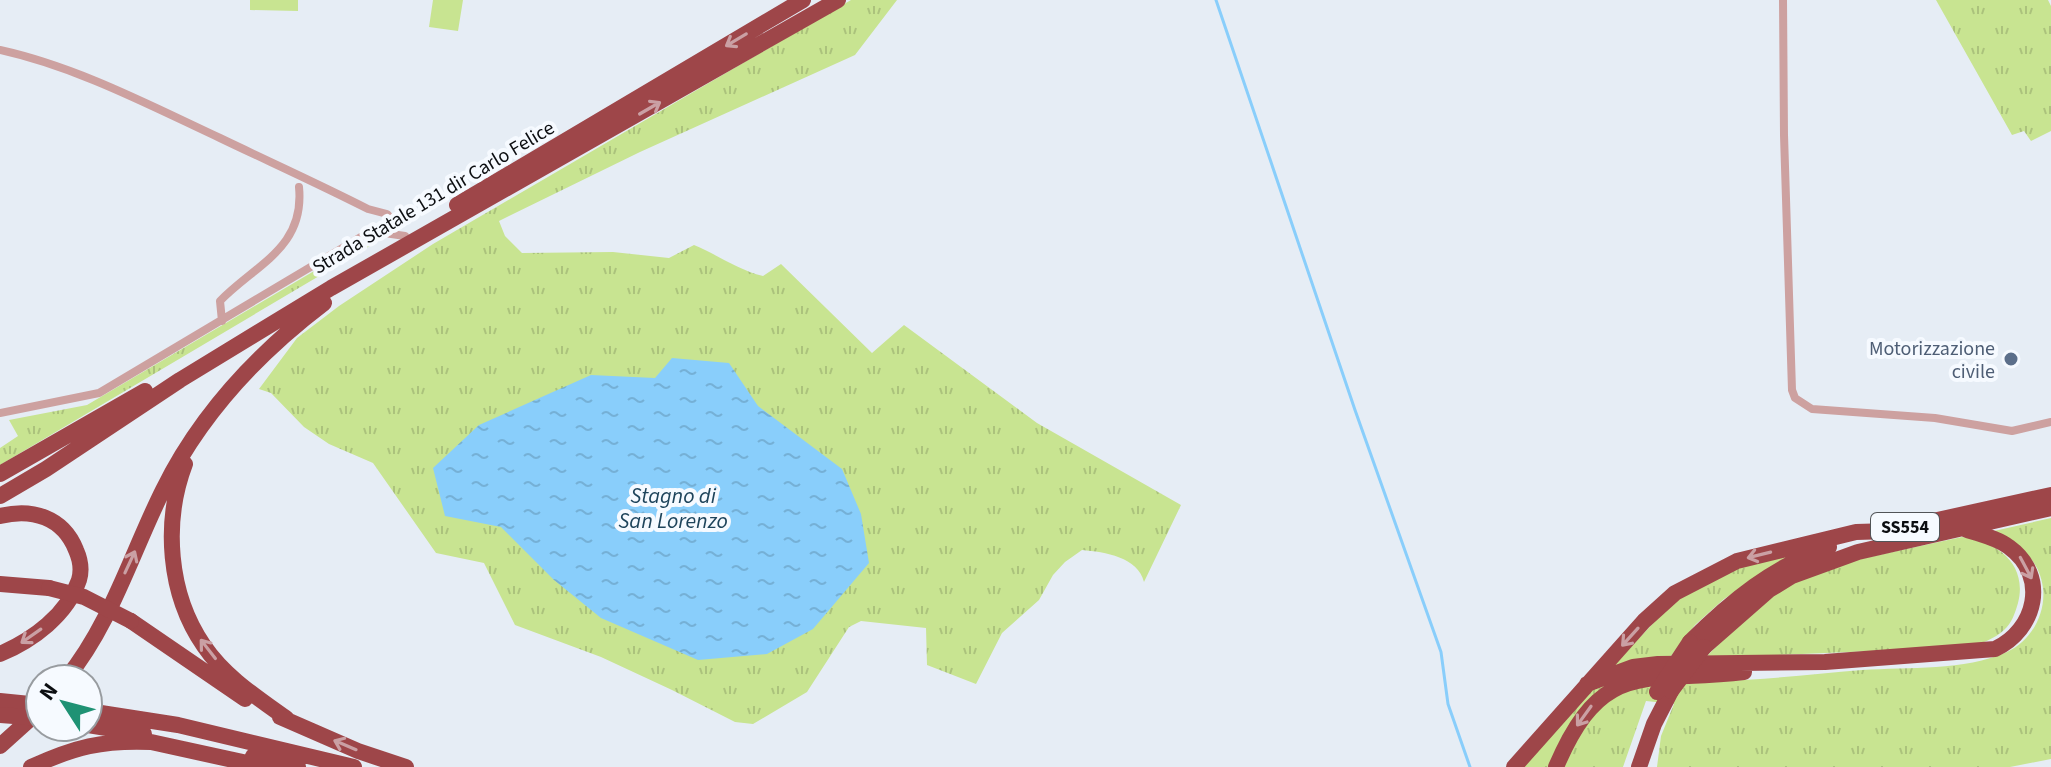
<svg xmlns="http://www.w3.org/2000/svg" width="2051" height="767" font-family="'Source Sans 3',sans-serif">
<defs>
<pattern id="grass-tufts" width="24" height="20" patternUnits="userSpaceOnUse" patternTransform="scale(2)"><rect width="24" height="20" fill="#c8e491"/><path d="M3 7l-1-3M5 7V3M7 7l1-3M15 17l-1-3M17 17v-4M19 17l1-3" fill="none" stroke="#abc27c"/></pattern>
<pattern id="water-ripples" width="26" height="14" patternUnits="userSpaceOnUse" patternTransform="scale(2)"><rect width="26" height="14" fill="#89cefb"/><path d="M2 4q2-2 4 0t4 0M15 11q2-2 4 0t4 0" fill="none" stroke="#75b0d6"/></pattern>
</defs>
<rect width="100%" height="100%" fill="#e6edf5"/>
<path fill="url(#grass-tufts)" d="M851,0H897L855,55L640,152L499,221L505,236L522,253L613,252L669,258L694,245C718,255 738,270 763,276L781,264L872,353L904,325L1037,423L1181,505L1144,582C1138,557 1105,552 1082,550L1065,562L1053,575L1039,600L1002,633L976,684L927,665L926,628L861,621L849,627L807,692L753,724L735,722L672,690L601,657L515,625L484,563L436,553L373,463L329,444L304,427L271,393L259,389L297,338L339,306L433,244Z
M1936,0H2048L2051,6V131L2031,141L2024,131L2012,135Z
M370,238L380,240L0,465V448L18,436L9,420L87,405Z
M2051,518V759L2010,767H1657L1661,736L1674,704L1646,701L1623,767H1563C1575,737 1599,696 1631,686C1654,678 1692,682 1716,681C1765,680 1814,674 1862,670C1909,667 1964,671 2007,652C2031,641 2046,614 2043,588C2039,558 2019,545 1994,531Z
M1962,537C1997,541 2028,564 2018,603C2015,613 2012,623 2004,630C1994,639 1982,643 1970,647L1705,658L1744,618L1785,585L1846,562Z
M1802,548L1724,599L1695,625L1668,660L1612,667L1675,600L1733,569Z
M1612,682L1550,767H1521L1592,689Z"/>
<path fill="#c8e491" d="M250,0H298V11L250,10Z
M433,0H463L458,31L429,27Z"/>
<path fill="url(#water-ripples)" d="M672,358L729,363L758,406L842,469L861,514L869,563L813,629L767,654L698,660L601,618L554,580L501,527L445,516L433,468L479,425L591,375L655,378Z"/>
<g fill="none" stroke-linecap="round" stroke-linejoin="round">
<path stroke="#89cefb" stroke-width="3" d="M1216,0L1355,410L1441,652L1448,704L1470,767"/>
<path stroke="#cda1a0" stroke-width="8" d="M1783,0L1784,135L1792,390L1795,398L1812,409L1935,418L2012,431L2051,422
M0,50C77,67 149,105 220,138C270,162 319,184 368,209L387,214L396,224L392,234
M222,321L220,301C256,264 305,248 299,187
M0,413L99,393L371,231L405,236"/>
<path stroke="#9e4649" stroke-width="16" d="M457,205L803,0
M185,464C163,522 168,594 204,646C225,677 258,698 287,719
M0,474L145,391
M0,496L46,469L180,380L331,288L838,0
M0,516C32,508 63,517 76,550C80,559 82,570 79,580C67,615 33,640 0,654
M1883,532L2051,495
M0,584L49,588
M131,621L245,699
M1690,642C1731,601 1774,566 1829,547
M1704,647L1769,590L1792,576L1858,552L2051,508
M66,679C111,624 132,552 163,490C200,415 258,353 324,303
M1587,684L1633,667L1658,664L1825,662L1995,649C2036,630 2049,576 2009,547C1996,537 1977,534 1962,528
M0,701L40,705
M88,711L178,725L354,767
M280,717L358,751L406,767
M88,725L144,734
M0,746L40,710
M253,756L298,767
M31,767C75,747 102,740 151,742L265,767
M1514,767L1644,621L1675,593L1737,561L1856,532L1890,531
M1556,767C1603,657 1645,684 1744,672
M1639,767L1654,724L1671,691"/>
<path stroke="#9e4649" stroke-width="16" d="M49,588L84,597L131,621
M1671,691L1704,647
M1657,692L1690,642
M0,715L40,718"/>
</g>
<defs><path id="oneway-shaft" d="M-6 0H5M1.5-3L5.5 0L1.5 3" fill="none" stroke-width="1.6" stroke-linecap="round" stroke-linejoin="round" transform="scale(2)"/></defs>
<g stroke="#caa0a4">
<use href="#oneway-shaft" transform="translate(736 40) rotate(149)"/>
<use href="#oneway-shaft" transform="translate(650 108) rotate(-30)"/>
<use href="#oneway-shaft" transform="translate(1759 555) rotate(166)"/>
<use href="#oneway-shaft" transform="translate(130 562) rotate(-65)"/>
<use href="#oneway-shaft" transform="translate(2026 568) rotate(62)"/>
<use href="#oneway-shaft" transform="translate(31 636) rotate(145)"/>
<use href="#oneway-shaft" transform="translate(1630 637) rotate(132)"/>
<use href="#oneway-shaft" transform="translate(208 649) rotate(-128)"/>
<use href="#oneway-shaft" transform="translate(1584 716) rotate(126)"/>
<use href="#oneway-shaft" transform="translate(345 745) rotate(-157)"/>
</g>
<circle fill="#5c6f8a" stroke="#f6faff" stroke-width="3" cx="2011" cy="359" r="8"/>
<g text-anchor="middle" stroke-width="8" stroke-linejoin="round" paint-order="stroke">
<rect fill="#f6faff" stroke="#525558" stroke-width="2" x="1871" y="513" width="68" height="28" rx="6"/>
<g font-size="18" font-weight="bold" fill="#0c0e11">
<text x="1905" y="533">SS554</text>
</g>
<g font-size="20" fill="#0c0e11" stroke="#f6faff">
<text transform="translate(433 197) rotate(-31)" y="7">Strada Statale 131 dir Carlo Felice</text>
</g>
<g font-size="20" fill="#4e5e75" stroke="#f6faff" text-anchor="end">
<text x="1995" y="355">Motorizzazione<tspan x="1995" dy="23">civile</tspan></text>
</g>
<g font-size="22" font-style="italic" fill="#1e445b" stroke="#f6faff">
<text x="673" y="503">Stagno di<tspan x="673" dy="25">San Lorenzo</tspan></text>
</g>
</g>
<g transform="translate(64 703) rotate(306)"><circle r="38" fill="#f6faff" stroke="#989ca0" stroke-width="2"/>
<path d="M0-6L14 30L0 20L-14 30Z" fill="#1f9274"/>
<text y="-12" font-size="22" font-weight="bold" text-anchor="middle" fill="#0c0e11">N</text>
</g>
</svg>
